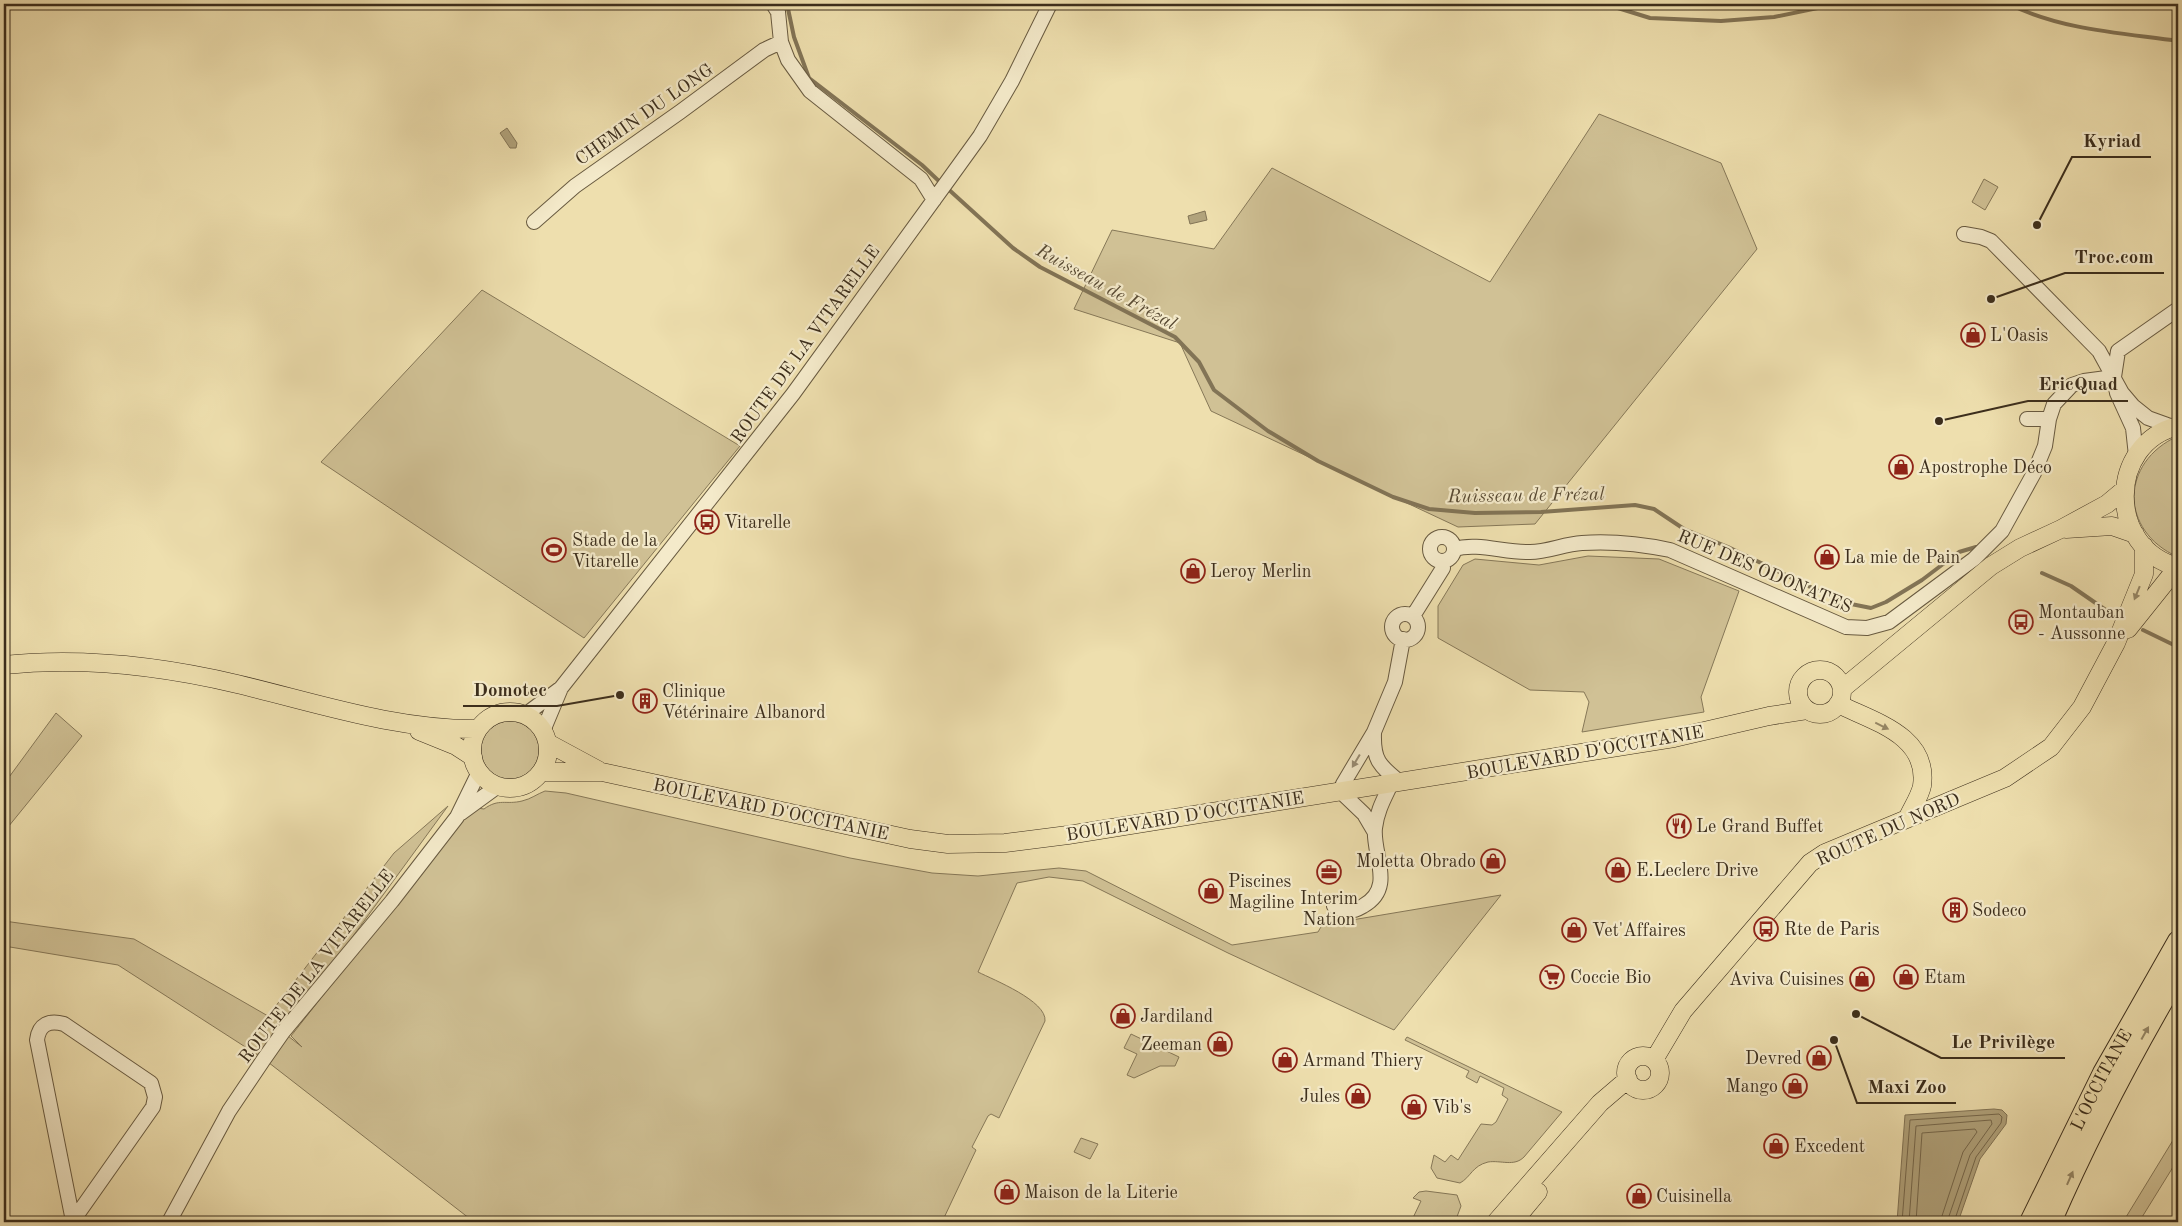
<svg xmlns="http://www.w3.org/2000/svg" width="2182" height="1226" font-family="'Old Standard TT',serif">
<rect width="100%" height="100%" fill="#eedfae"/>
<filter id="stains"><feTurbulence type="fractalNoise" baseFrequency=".004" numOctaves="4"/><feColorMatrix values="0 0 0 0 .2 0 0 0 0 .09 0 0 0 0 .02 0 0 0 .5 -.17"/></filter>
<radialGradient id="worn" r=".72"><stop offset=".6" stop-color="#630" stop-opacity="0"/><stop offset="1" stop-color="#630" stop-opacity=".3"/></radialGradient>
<path fill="#d0c195" stroke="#867858" d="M1599,114L1721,163L1757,249L1535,524L1458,527L1211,411L1180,343L1074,309L1112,230L1214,249L1272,168L1490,282Z
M1984,179L1998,187L1985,210L1972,202Z
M482,290L740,446L584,638L321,462Z
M2178,436V557C2119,531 2120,462 2178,436Z
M1588,556L1659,559L1739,591L1701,697L1704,712L1582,732L1589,702L1584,692L1530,690L1438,638V606L1463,565L1475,559L1539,565Z
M56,713L82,736L4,832V784Z
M481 750a29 29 0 1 1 58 0a29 29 0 1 1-58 0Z
M545,791L566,793L850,858L932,873L978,876L1059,868L1086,871L1232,945L1318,932L1322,925L1501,895L1394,1030L1228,953L1083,881L1049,877L1017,883L978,972C994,980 1047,1001 1045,1021L999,1118L991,1114L988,1116L972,1147L976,1150L942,1222H474L264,1059L118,965L4,946V921L134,939L268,1016L394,853L448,806L283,1032L302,1047L291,1036L460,821L477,808L484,809C499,798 506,805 522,801C531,799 537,794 545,791Z
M1131,1034L1179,1057L1175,1066H1160L1134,1078L1127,1075L1137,1054L1124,1048Z
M1407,1037L1562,1112L1524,1157C1514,1167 1501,1160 1488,1162C1472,1166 1471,1177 1460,1183L1437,1178L1431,1168L1434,1155L1445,1162L1451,1155L1458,1160L1481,1124L1492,1125L1496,1122L1508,1099L1502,1095L1504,1088L1480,1076L1477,1083L1466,1077L1469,1071L1405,1040Z
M2178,1132V1159L2139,1222H2123Z
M1081,1138L1098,1144L1090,1159L1074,1152Z
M1426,1191L1457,1195L1461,1206L1455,1222H1411L1421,1201L1413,1198L1419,1192Z"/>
<path fill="#b1a37c" stroke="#827456" d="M507,128L517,143L516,148H510L500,133Z
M1205,211L1207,220L1190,224L1188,216Z
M1994,1109L2002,1110L2007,1115L2006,1124L1980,1159L1958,1222H1897L1905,1115Z"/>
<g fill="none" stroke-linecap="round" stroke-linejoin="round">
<path stroke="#76684c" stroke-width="1" d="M1902,1222L1910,1120L1999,1114L2002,1117L2001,1123L1976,1157L1954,1222
M1909,1222L1916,1126L1991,1120L1992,1124L1970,1155L1947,1222
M1916,1222L1922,1133L1975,1129L1977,1132L1963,1152L1940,1222"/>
<path stroke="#827456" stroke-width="4" d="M787,4L794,37L809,78L922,165L942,184
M1605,4L1650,18L1721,21L1774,17L1837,4
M2009,4C2061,30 2122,33 2178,41
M947,188L1013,248L1040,267L1175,337L1199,362L1214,390L1268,431L1318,461L1393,497L1429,509L1475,513L1541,512L1635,505L1654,509L1684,529L1728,547L1841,602L1871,608L1886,602L1922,580L1959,552L1976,547
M2042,573L2071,586L2113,615
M2143,630L2178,647"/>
<g stroke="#685a40" stroke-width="16">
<path id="minor" d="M773,4L778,12L781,42L788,60L810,91L921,179L934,200
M534,222L575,186L680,112L764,50L781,42
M1964,234L1981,237L1991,241L2099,351L2122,393L2133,406L2148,418L2173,427
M2027,419H2049
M2136,456L2133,428L2117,393L2114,377L2118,351L2178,309
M1430 549a12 12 0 1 1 24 0a12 12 0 1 1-24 0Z
M1454,549C1478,542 1505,553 1530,552C1548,552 1564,544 1582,543C1611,541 1641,544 1670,550L1846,627L1867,628L1889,622L1974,559L2002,531L2034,473L2045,446L2049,419L2054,404L2072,385L2084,381L2114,377
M1392 627a13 13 0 1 1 26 0a13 13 0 1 1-26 0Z
M1413,616L1443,568L1442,561
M525,715L561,688
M543,731L561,688L793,394L949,179L980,136L1012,81L1050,4
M1374,733C1373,761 1380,766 1401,783
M461,813L498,786
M1374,831L1364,814L1341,792L1343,784L1374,732L1395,682L1403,639
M1334,906C1345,912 1351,913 1363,906C1396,888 1372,854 1375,828C1377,811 1384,799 1391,784
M72,1222L153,1107L155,1097L151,1083L64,1024C49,1020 39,1024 37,1040L73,1221
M169,1222L229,1111L264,1059L283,1032L392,901L457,817L479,772"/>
</g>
<g stroke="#3c2e1c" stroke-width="19">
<path id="major" d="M2178,426C2107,443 2107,549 2178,567
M2066,529L2112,526L2135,534
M2128,629L2172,574L2178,572
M4,665C81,657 161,666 237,684C317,703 396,730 478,729
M1798 692a22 22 0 1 1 44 0a22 22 0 1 1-44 0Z
M1842,689L1991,566L2020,548L2061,529L2107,504L2125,489
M1838,704C1875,722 1929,736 1922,786C1920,796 1912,808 1908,817
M472 750a38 38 0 1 1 76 0a38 38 0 1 1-76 0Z
M419,731L456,746L473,757
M548,743L598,770
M541,772H602L910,839L948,844L1005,843L1068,835L1674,738L1769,716L1807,710
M1626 1073a17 17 0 1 1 34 0a17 17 0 1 1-34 0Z
M1654,1060L1683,1011L1810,863L1825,853L2005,778L2051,747L2082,707L2116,643L2144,574V546
M1496,1222L1600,1103L1628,1079
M1513,1222L1538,1192"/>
</g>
<g stroke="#3c2e1c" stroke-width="22">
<g id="highway">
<path id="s1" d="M2030,1222L2103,1073L2178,941"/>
<path d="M2051,1222C2088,1137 2131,1055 2178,975"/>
</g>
</g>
<use href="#minor" stroke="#f4eaca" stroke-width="14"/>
<use href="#major" stroke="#eedfae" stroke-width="18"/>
<use href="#highway" stroke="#eedfae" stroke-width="20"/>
</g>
<defs><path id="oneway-solid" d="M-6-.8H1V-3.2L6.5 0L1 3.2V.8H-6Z" transform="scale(1.25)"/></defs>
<g fill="#958665">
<use href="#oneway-solid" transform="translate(2137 593) rotate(112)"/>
<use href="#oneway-solid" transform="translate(1882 726) rotate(26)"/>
<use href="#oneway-solid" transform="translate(2145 1033) rotate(-61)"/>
<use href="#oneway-solid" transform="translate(2070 1178) rotate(-66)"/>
</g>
<use fill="#988c73" href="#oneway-solid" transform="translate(1356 761) rotate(121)"/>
<defs>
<g id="shop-ring" transform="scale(1.25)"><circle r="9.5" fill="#f4eaca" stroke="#8f2418" stroke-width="1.5"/><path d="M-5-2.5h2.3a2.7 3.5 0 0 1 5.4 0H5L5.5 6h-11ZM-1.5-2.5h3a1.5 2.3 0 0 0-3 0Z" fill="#8f2418"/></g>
<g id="bus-ring" transform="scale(1.25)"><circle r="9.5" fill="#f4eaca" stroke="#8f2418" stroke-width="1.5"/><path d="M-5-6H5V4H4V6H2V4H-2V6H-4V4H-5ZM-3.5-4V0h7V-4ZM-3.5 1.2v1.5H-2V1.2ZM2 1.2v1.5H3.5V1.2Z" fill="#8f2418"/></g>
<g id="stadium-ring" transform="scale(1.25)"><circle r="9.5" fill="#f4eaca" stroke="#8f2418" stroke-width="1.5"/><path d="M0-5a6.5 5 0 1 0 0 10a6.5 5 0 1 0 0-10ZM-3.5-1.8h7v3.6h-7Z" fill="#8f2418"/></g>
<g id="building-ring" transform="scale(1.25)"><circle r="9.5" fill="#f4eaca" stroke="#8f2418" stroke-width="1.5"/><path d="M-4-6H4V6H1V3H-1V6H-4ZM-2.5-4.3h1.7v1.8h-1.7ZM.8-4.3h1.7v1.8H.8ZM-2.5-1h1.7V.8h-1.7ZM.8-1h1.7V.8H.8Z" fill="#8f2418"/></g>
<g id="restaurant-ring" transform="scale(1.25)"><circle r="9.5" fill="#f4eaca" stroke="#8f2418" stroke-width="1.5"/><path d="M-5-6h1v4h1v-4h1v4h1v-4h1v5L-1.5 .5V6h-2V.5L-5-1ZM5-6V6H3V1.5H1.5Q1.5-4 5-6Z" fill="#8f2418"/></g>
<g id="office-ring" transform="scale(1.25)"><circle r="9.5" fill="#f4eaca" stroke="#8f2418" stroke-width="1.5"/><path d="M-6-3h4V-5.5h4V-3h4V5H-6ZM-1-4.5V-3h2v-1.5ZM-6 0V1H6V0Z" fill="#8f2418"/></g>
<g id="supermarket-ring" transform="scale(1.25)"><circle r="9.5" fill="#f4eaca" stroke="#8f2418" stroke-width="1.5"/><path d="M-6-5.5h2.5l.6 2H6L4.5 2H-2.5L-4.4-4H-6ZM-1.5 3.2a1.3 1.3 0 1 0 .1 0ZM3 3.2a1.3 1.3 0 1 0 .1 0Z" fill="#8f2418"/></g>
</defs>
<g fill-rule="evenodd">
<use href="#shop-ring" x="1973" y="335"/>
<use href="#shop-ring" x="1901" y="467"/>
<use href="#bus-ring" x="707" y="522"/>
<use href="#stadium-ring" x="554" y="550"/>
<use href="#shop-ring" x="1827" y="557"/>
<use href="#shop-ring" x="1193" y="571"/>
<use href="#bus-ring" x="2021" y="622"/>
<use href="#building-ring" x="645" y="701"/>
<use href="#restaurant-ring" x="1679" y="826"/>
<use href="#shop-ring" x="1493" y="861"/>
<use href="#shop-ring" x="1618" y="870"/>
<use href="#office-ring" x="1329" y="872"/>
<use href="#shop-ring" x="1211" y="891"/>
<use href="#building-ring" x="1955" y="910"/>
<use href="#bus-ring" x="1766" y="929"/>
<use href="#shop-ring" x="1574" y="930"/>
<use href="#supermarket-ring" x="1552" y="977"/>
<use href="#shop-ring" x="1906" y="977"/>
<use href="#shop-ring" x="1862" y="979"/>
<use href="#shop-ring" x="1123" y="1016"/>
<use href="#shop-ring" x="1220" y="1044"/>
<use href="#shop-ring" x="1819" y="1058"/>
<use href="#shop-ring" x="1285" y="1060"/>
<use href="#shop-ring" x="1795" y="1086"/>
<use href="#shop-ring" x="1358" y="1096"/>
<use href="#shop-ring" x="1414" y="1107"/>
<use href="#shop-ring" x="1776" y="1146"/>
<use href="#shop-ring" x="1007" y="1192"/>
<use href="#shop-ring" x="1639" y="1196"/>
</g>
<g text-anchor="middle" stroke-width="4.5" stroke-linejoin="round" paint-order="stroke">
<g font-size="18" fill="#3c2e1c" stroke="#f4eaca">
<text transform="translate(644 114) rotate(-35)" y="6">CHEMIN DU LONG</text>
<text transform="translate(805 344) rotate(-54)" y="6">ROUTE DE LA VITARELLE</text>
<text transform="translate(1765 571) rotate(23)" y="6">RUE DES ODONATES</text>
<text transform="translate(1585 752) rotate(-10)" y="6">BOULEVARD D'OCCITANIE</text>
<text transform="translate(771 809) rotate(12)" y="6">BOULEVARD D'OCCITANIE</text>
<text transform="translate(1185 816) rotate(-9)" y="6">BOULEVARD D'OCCITANIE</text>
<text transform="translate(1888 829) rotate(-24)" y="6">ROUTE DU NORD</text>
<text transform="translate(316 966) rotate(-52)" y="6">ROUTE DE LA VITARELLE</text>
<text dy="6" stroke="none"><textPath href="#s1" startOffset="159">L'OCCITANE</textPath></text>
</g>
<g font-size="18" fill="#3c2e1c" stroke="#f4eaca" text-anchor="start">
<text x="1990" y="341">L'Oasis</text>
<text x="1918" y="473">Apostrophe Déco</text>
<text x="724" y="528">Vitarelle</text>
<text x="572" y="546">Stade de la<tspan x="572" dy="21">Vitarelle</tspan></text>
<text x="1844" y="563">La mie de Pain</text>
<text x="1210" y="577">Leroy Merlin</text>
<text x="2038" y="618">Montauban<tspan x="2038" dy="21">- Aussonne</tspan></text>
<text x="662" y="697">Clinique<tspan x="662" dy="21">Vétérinaire Albanord</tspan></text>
<text x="1696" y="832">Le Grand Buffet</text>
<text x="1476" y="867" text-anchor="end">Moletta Obrado</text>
<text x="1636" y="876">E.Leclerc Drive</text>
<text x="1228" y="887">Piscines<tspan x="1228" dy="21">Magiline</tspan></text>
<text x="1329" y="904" text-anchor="middle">Interim<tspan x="1329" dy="21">Nation</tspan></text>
<text x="1972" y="916">Sodeco</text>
<text x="1784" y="935">Rte de Paris</text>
<text x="1592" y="936">Vet'Affaires</text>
<text x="1570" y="983">Coccie Bio</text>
<text x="1924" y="983">Etam</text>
<text x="1844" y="985" text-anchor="end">Aviva Cuisines</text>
<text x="1140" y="1022">Jardiland</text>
<text x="1202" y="1050" text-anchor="end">Zeeman</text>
<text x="1802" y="1064" text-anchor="end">Devred</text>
<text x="1302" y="1066">Armand Thiery</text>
<text x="1778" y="1092" text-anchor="end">Mango</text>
<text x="1340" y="1102" text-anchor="end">Jules</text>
<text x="1432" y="1113">Vib's</text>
<text x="1794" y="1152">Excedent</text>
<text x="1024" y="1198">Maison de la Literie</text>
<text x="1656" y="1202">Cuisinella</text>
</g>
<g font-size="19" font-style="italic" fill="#594b34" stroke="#f4eaca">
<text transform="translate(1107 286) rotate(29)" y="7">Ruisseau de Frézal</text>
<text transform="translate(1526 494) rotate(-1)" y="7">Ruisseau de Frézal</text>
</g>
</g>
<path fill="none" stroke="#3c2e1c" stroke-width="2" d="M2037 225L2072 157H2151M1991 299L2065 273H2164M1939 421L2028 401H2128M620 695L557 706H463M1856 1014L1941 1058H2065M1834 1040L1857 1103H1956"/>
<g fill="#3c2e1c" stroke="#f4eaca" stroke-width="2">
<circle cx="2037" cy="225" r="5"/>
<circle cx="1991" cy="299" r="5"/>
<circle cx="1939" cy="421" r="5"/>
<circle cx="620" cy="695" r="5"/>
<circle cx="1856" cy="1014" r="5"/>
<circle cx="1834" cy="1040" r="5"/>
</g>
<g font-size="19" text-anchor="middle" font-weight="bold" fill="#3c2e1c" stroke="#f4eaca" stroke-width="4.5" stroke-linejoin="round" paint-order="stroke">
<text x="2112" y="147">Kyriad</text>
<text x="2114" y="263">Troc.com</text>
<text x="2078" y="390">EricQuad</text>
<text x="510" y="696">Domotec</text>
<text x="2003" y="1048">Le Privilège</text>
<text x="1907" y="1093">Maxi Zoo</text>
</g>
<rect width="2182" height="1226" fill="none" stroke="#eedfae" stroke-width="20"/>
<rect x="5" y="5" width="2172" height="1216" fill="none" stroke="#3c2e1c" stroke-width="2.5"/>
<rect x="10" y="10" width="2162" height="1206" fill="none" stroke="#3c2e1c"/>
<rect width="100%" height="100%" filter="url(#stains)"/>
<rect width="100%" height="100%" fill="url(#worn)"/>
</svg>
